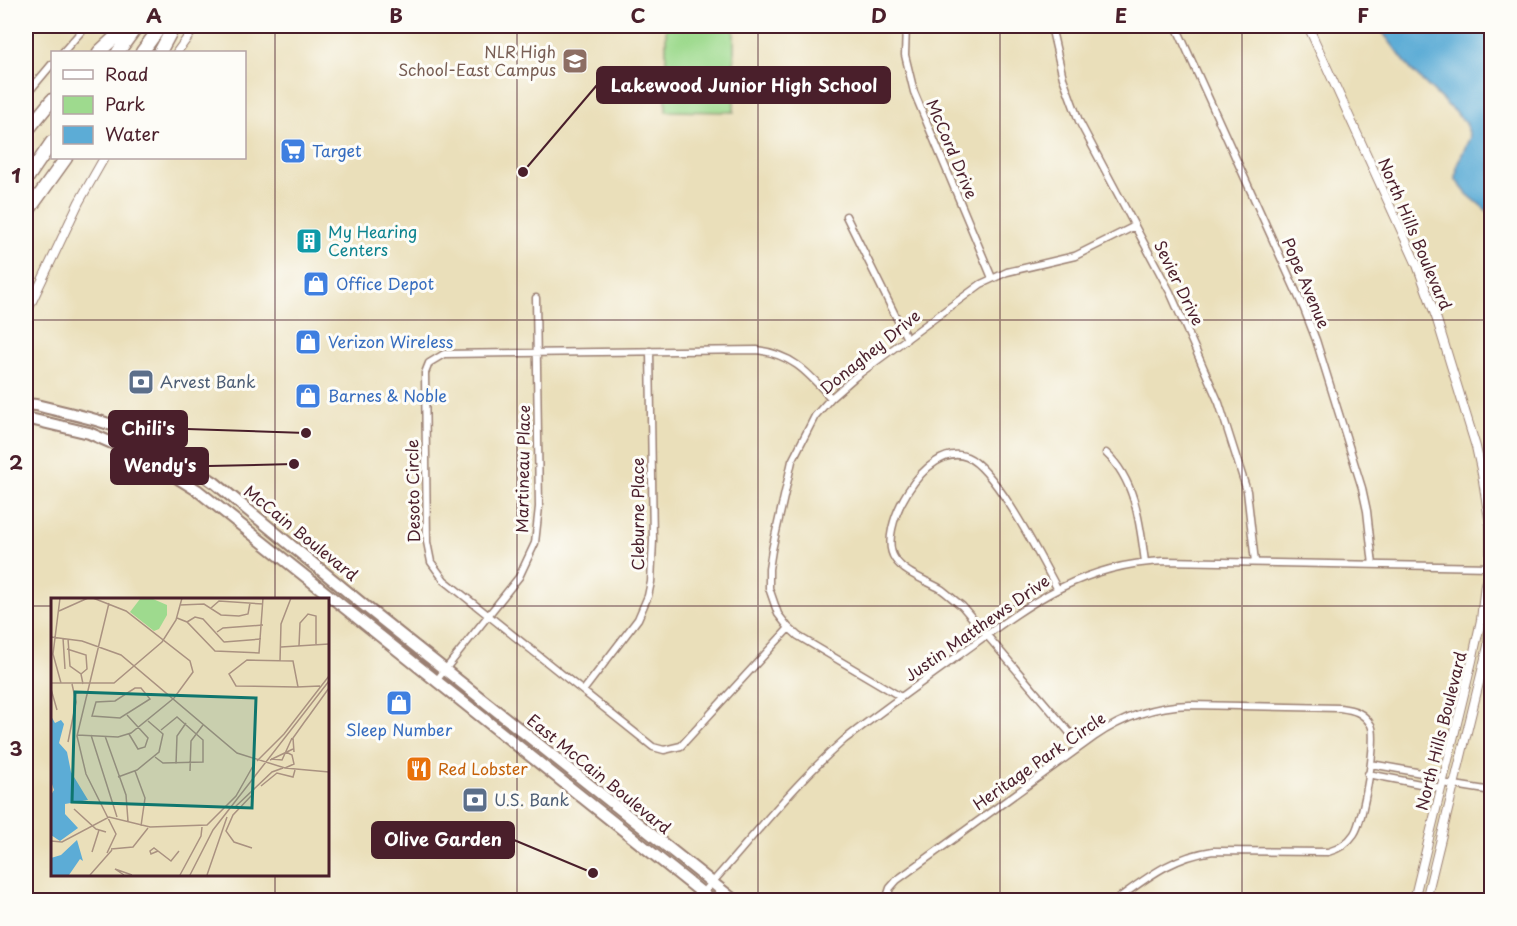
<svg xmlns="http://www.w3.org/2000/svg" width="1517" height="926" font-family="'Playpen Sans',sans-serif">
<rect width="100%" height="100%" fill="#fdfcf7"/>
<filter id="ink" filterUnits="userSpaceOnUse"><feTurbulence type="fractalNoise" baseFrequency=".0167" numOctaves="2"/><feDisplacementMap in="SourceGraphic" scale="12" xChannelSelector="R" yChannelSelector="G"/><feConvolveMatrix kernelMatrix="1 2 1 2 8 2 1 2 1" color-interpolation-filters="sRGB"/></filter>
<filter id="wash" filterUnits="userSpaceOnUse"><feTurbulence type="fractalNoise" baseFrequency=".008" numOctaves="4" result="noise"/><feDisplacementMap in="SourceGraphic" scale="24" xChannelSelector="R" yChannelSelector="G"/><feGaussianBlur stdDeviation="1.35" result="paint"/><feColorMatrix in="noise" values="0 0 0 0 0 0 0 0 0 0 0 0 0 0 0 0 0 1.4 0 .05"/><feComposite in="paint" operator="in"/></filter>
<g filter="url(#wash)">
<rect width="100%" height="100%" fill="#eadfba"/>
<path fill="#9eda8e" stroke="#747c5c" stroke-width="1.5" d="M666,26H734V112L666,111Z"/>
<path fill="#5cacd6" stroke="#536680" stroke-width="1.5" d="M1378,26H1491V214L1467,194L1456,180L1457,165L1470,137L1466,123L1411,70Z"/>
</g>
<g filter="url(#ink)">
<g fill="none" stroke-linecap="round" stroke-linejoin="round">
<g stroke="#9a7f72" stroke-width="9">
<path id="minor" d="M906,26L905,55L914,92L992,278
M1051,26L1063,78L1079,121L1170,292L1219,403L1247,491L1255,562
M1176,26L1304,309L1316,340L1362,488L1367,511L1373,565
M63,52L86,26
M26,95L52,64
M846,216L907,339
M1106,453C1136,481 1140,524 1145,562
M1057,588C1041,559 996,469 967,457C926,440 875,531 895,559C905,574 926,580 941,589C948,594 955,601 962,606L1081,746
M789,628L681,746L664,750L653,747L444,580L431,562L427,542L425,373L429,363L444,354L757,350C794,355 808,373 831,398
M436,681L519,577L535,543L539,507L536,298
M583,691L638,619L648,596L651,582L653,540L650,351
M901,697L798,636L788,627L778,614L769,588V569L772,550L792,461L815,416L831,398L855,377L981,284L1007,272L1075,256L1135,226
M1371,764L1444,777
M1368,774L1441,788
M1442,783L1492,791
M688,900L703,893C749,842 792,786 844,740C880,712 918,685 955,658C1023,609 1075,565 1163,561L1491,567
M886,900L890,888L897,880L1094,737C1123,717 1154,706 1190,705L1340,708C1354,710 1363,712 1371,725C1378,738 1363,821 1354,834C1348,843 1339,849 1328,852L1213,851C1172,857 1148,877 1116,900"/>
</g>
<g stroke="#9a7f72" stroke-width="10">
<path id="tertiary" d="M1308,26L1417,265L1437,320L1476,447L1482,474L1490,525L1491,606L1488,646L1426,900
M177,52L196,26
M26,314L79,202L104,158
M1414,900L1472,661L1481,620L1485,584L1489,572"/>
</g>
<g stroke="#9a7f72" stroke-width="14">
<path id="primary" d="M26,404L36,405C67,413 100,419 130,432C161,445 187,464 215,483L366,607L734,900
M26,418L89,433L142,456L197,490L711,900"/>
</g>
<g stroke="#9a7f72" stroke-width="15">
<path id="motorway" d="M99,52L127,26
M118,52L137,26
M142,52L161,26
M160,52L174,26
M26,132L52,100
M26,180L52,142
M26,214L66,158"/>
</g>
<use href="#minor" stroke="#fff" stroke-width="6"/>
<use href="#tertiary" stroke="#fff" stroke-width="8"/>
<use href="#primary" stroke="#fff" stroke-width="10"/>
<use href="#motorway" stroke="#fff" stroke-width="12"/>
</g>
</g>
<path fill="none" stroke="#4a1f2b" stroke-width="1.5" stroke-opacity="0.55" d="M275,26V599M517,26V900M758,26V900M1000,26V900M1242,26V900M26,320H1492M26,606H52M327,606H1492M275,874V900"/>
<defs>
<g id="school-square" transform="scale(1.35)"><rect x="-9" y="-9" width="18" height="18" rx="4" fill="#8d6e63" stroke="#fdfcf7"/><path d="M0-5L7-2L0 1L-7-2ZM-4 1L0 2.5L4 1V4Q0 6-4 4Z" fill="#fff"/></g>
<g id="supermarket-square" transform="scale(1.35)"><rect x="-9" y="-9" width="18" height="18" rx="4" fill="#3f7fe0" stroke="#fdfcf7"/><path d="M-6-5.5h2.5l.6 2H6L4.5 2H-2.5L-4.4-4H-6ZM-1.5 3.2a1.3 1.3 0 1 0 .1 0ZM3 3.2a1.3 1.3 0 1 0 .1 0Z" fill="#fff"/></g>
<g id="building-square" transform="scale(1.35)"><rect x="-9" y="-9" width="18" height="18" rx="4" fill="#0f9aa8" stroke="#fdfcf7"/><path d="M-4-6H4V6H1V3H-1V6H-4ZM-2.5-4.3h1.7v1.8h-1.7ZM.8-4.3h1.7v1.8H.8ZM-2.5-1h1.7V.8h-1.7ZM.8-1h1.7V.8H.8Z" fill="#fff"/></g>
<g id="shop-square" transform="scale(1.35)"><rect x="-9" y="-9" width="18" height="18" rx="4" fill="#3f7fe0" stroke="#fdfcf7"/><path d="M-5-2.5h2.3a2.7 3.5 0 0 1 5.4 0H5L5.5 6h-11ZM-1.5-2.5h3a1.5 2.3 0 0 0-3 0Z" fill="#fff"/></g>
<g id="bank-square" transform="scale(1.35)"><rect x="-9" y="-9" width="18" height="18" rx="4" fill="#5c6f8a" stroke="#fdfcf7"/><path d="M-6-4H6V4H-6ZM0-2.3a2.3 2.3 0 1 0 0 4.6a2.3 2.3 0 1 0 0-4.6Z" fill="#fff"/></g>
<g id="restaurant-square" transform="scale(1.35)"><rect x="-9" y="-9" width="18" height="18" rx="4" fill="#e8710a" stroke="#fdfcf7"/><path d="M-5-6h1v4h1v-4h1v4h1v-4h1v5L-1.5 .5V6h-2V.5L-5-1ZM5-6V6H3V1.5H1.5Q1.5-4 5-6Z" fill="#fff"/></g>
</defs>
<g fill-rule="evenodd">
<use href="#school-square" x="575" y="61"/>
<use href="#supermarket-square" x="293" y="151"/>
<use href="#building-square" x="309" y="241"/>
<use href="#shop-square" x="316" y="284"/>
<use href="#shop-square" x="308" y="342"/>
<use href="#bank-square" x="141" y="382"/>
<use href="#shop-square" x="308" y="396"/>
<use href="#shop-square" x="399" y="703"/>
<use href="#restaurant-square" x="419" y="769"/>
<use href="#bank-square" x="475" y="800"/>
</g>
<g text-anchor="middle" stroke-width="6" stroke-linejoin="round" paint-order="stroke">
<g font-size="16" fill="#785e54" stroke="#fdfcf7" text-anchor="end">
<text x="556" y="58">NLR High<tspan x="556" dy="18">School-East Campus</tspan></text>
</g>
<g font-size="16" fill="#4a1f2b" stroke="#fdfcf7">
<text transform="translate(952 149) rotate(67)" y="6">McCord Drive</text>
<text transform="translate(1415 234) rotate(67)" y="6">North Hills Boulevard</text>
<text transform="translate(1179 283) rotate(64)" y="6">Sevier Drive</text>
<text transform="translate(1306 283) rotate(67)" y="6">Pope Avenue</text>
<text transform="translate(870 352) rotate(-39)" y="6">Donaghey Drive</text>
<text transform="translate(523 469) rotate(-89)" y="6">Martineau Place</text>
<text transform="translate(413 491) rotate(-91)" y="6">Desoto Circle</text>
<text transform="translate(638 514) rotate(-90)" y="6">Cleburne Place</text>
<text transform="translate(301 533) rotate(39)" y="6">McCain Boulevard</text>
<text transform="translate(977 628) rotate(-35)" y="6">Justin Matthews Drive</text>
<text transform="translate(1441 731) rotate(-76)" y="6">North Hills Boulevard</text>
<text transform="translate(1039 761) rotate(-35)" y="6">Heritage Park Circle</text>
<text transform="translate(599 774) rotate(39)" y="6">East McCain Boulevard</text>
</g>
<g font-size="16" fill="#366cbe" stroke="#fdfcf7" text-anchor="start">
<text x="312" y="157">Target</text>
<text x="336" y="290">Office Depot</text>
<text x="328" y="348">Verizon Wireless</text>
<text x="328" y="402">Barnes &amp; Noble</text>
<text x="399" y="736" text-anchor="middle">Sleep Number</text>
</g>
<g font-size="16" fill="#0d838f" stroke="#fdfcf7" text-anchor="start">
<text x="328" y="238">My Hearing<tspan x="328" dy="18">Centers</tspan></text>
</g>
<g font-size="16" fill="#4e5e75" stroke="#fdfcf7" text-anchor="start">
<text x="160" y="388">Arvest Bank</text>
<text x="494" y="806">U.S. Bank</text>
</g>
<g font-size="16" fill="#c56008" stroke="#fdfcf7" text-anchor="start">
<text x="438" y="775">Red Lobster</text>
</g>
</g>
<g transform="translate(51 598)">
<rect width="278" height="278" fill="#eadfba"/>
<path d="M89,1H102L116,7V17L108,31L103,33L79,14Z" fill="#9eda8e"/>
<path d="M0,118L4,125L10,122L13,126L8,145L16,154L20,174L37,202L14,206V216L27,230L9,243L0,237V197L3,192L0,183ZM26,242L32,263L29,261L18,277H0V260L10,257Z" fill="#5cacd6"/>
<path fill="none" stroke="#aa9281" stroke-width="1.5" d="M9,0L2,56L10,85M129,7L153,6L170,17L188,18L197,16L199,5M160,10L168,3L212,6M8,13L37,0M126,20L136,24L164,53L208,55L212,0M136,24L144,19L152,21L173,44M166,34L172,30L212,27M0,39L31,43L70,57L186,155L234,170L278,174M12,40L14,71M17,41L19,68L30,76L32,86M173,44L210,41M248,48L249,25L257,16L265,18V46M230,49L278,46M16,51L35,57L36,71L30,76M229,63L230,26L240,0M0,85H63L111,44L125,22L131,0M247,89L242,63L196,62L178,76L185,88L246,89L269,88M84,90H90L99,101L69,120L41,118L45,104L64,103ZM0,91L6,112M76,117L97,140L94,149L87,151L78,136M255,122L278,90M26,137L67,139L80,135L123,100L142,74L139,63L75,13L42,0M40,137L66,219M54,138L75,197L77,223M17,144L25,104L21,86M243,154L242,140L257,119M104,159L112,165L152,164V142L126,119L110,132M220,161L231,162L241,140M219,162L242,151M206,163L233,136L278,78M125,166L126,138L135,125M234,170L243,166L241,157L235,154M84,173L94,200L90,228M139,173L140,143L152,127M67,179L86,172L108,154L112,136L97,123M210,188L226,175L242,179L244,172M184,209L221,174L232,170M23,211L45,231L55,234M0,243L11,244L58,219L99,229L156,227L185,198L202,168M201,250L183,244L175,233L182,217L201,197M60,251L82,249L97,230M107,253L100,256L99,253L103,250L120,263L128,253M41,254L48,232M56,255L65,236L35,176L26,138L58,5M39,277L61,252M73,277L64,271L81,277M129,277L150,238L151,229M139,277L162,232L278,83M156,277L176,219"/>
<path fill="#0f766e" fill-opacity="0.15" stroke="#0f766e" stroke-width="3" d="M24,94L205,100L201,210L21,204Z"/>
<rect width="278" height="278" fill="none" stroke="#4a1f2b" stroke-width="3"/>
</g>
<path fill="none" stroke="#4a1f2b" stroke-width="2" d="M523 172L597 85M306 433L187 429M294 464L208 466M593 873L514 840"/>
<g fill="#4a1f2b" stroke="#fdfcf7" stroke-width="2">
<circle cx="523" cy="172" r="6"/>
<circle cx="306" cy="433" r="6"/>
<circle cx="294" cy="464" r="6"/>
<circle cx="593" cy="873" r="6"/>
</g>
<g fill="#4a1f2b" stroke="#4a1f2b" stroke-width="2">
<rect x="597" y="67" width="293" height="36" rx="6"/>
<rect x="109" y="411" width="78" height="36" rx="6"/>
<rect x="111" y="448" width="97" height="36" rx="6"/>
<rect x="372" y="822" width="142" height="36" rx="6"/>
</g>
<g font-size="18" text-anchor="middle" font-weight="bold" fill="#fff">
<text x="744" y="92">Lakewood Junior High School</text>
<text x="148" y="435">Chili's</text>
<text x="160" y="472">Wendy's</text>
<text x="443" y="846">Olive Garden</text>
</g>
<rect width="1517" height="926" fill="none" stroke="#fdfcf7" stroke-width="66"/>
<rect x="51" y="51" width="195" height="108" fill="#fdfcf7" stroke="#b5a4a5" stroke-width="1.5"/>
<rect x="63" y="70" width="30" height="9" fill="#ffffff" stroke="#b5a4a5" stroke-width="1.5"/>
<text x="105" y="81" font-size="18" fill="#4a1f2b">Road</text>
<rect x="63" y="96" width="30" height="18" fill="#9eda8e" stroke="#b5a4a5" stroke-width="1.5"/>
<text x="105" y="111" font-size="18" fill="#4a1f2b">Park</text>
<rect x="63" y="126" width="30" height="18" fill="#5cacd6" stroke="#b5a4a5" stroke-width="1.5"/>
<text x="105" y="141" font-size="18" fill="#4a1f2b">Water</text>
<rect x="33" y="33" width="1451" height="860" fill="none" stroke="#4a1f2b" stroke-width="2"/>
<g font-size="20" text-anchor="middle" font-weight="bold" fill="#4a1f2b">
<text x="154" y="23">A</text>
<text x="396" y="23">B</text>
<text x="638" y="23">C</text>
<text x="879" y="23">D</text>
<text x="1121" y="23">E</text>
<text x="1363" y="23">F</text>
<text x="16" y="183">1</text>
<text x="16" y="470">2</text>
<text x="16" y="756">3</text>
</g>
</svg>
